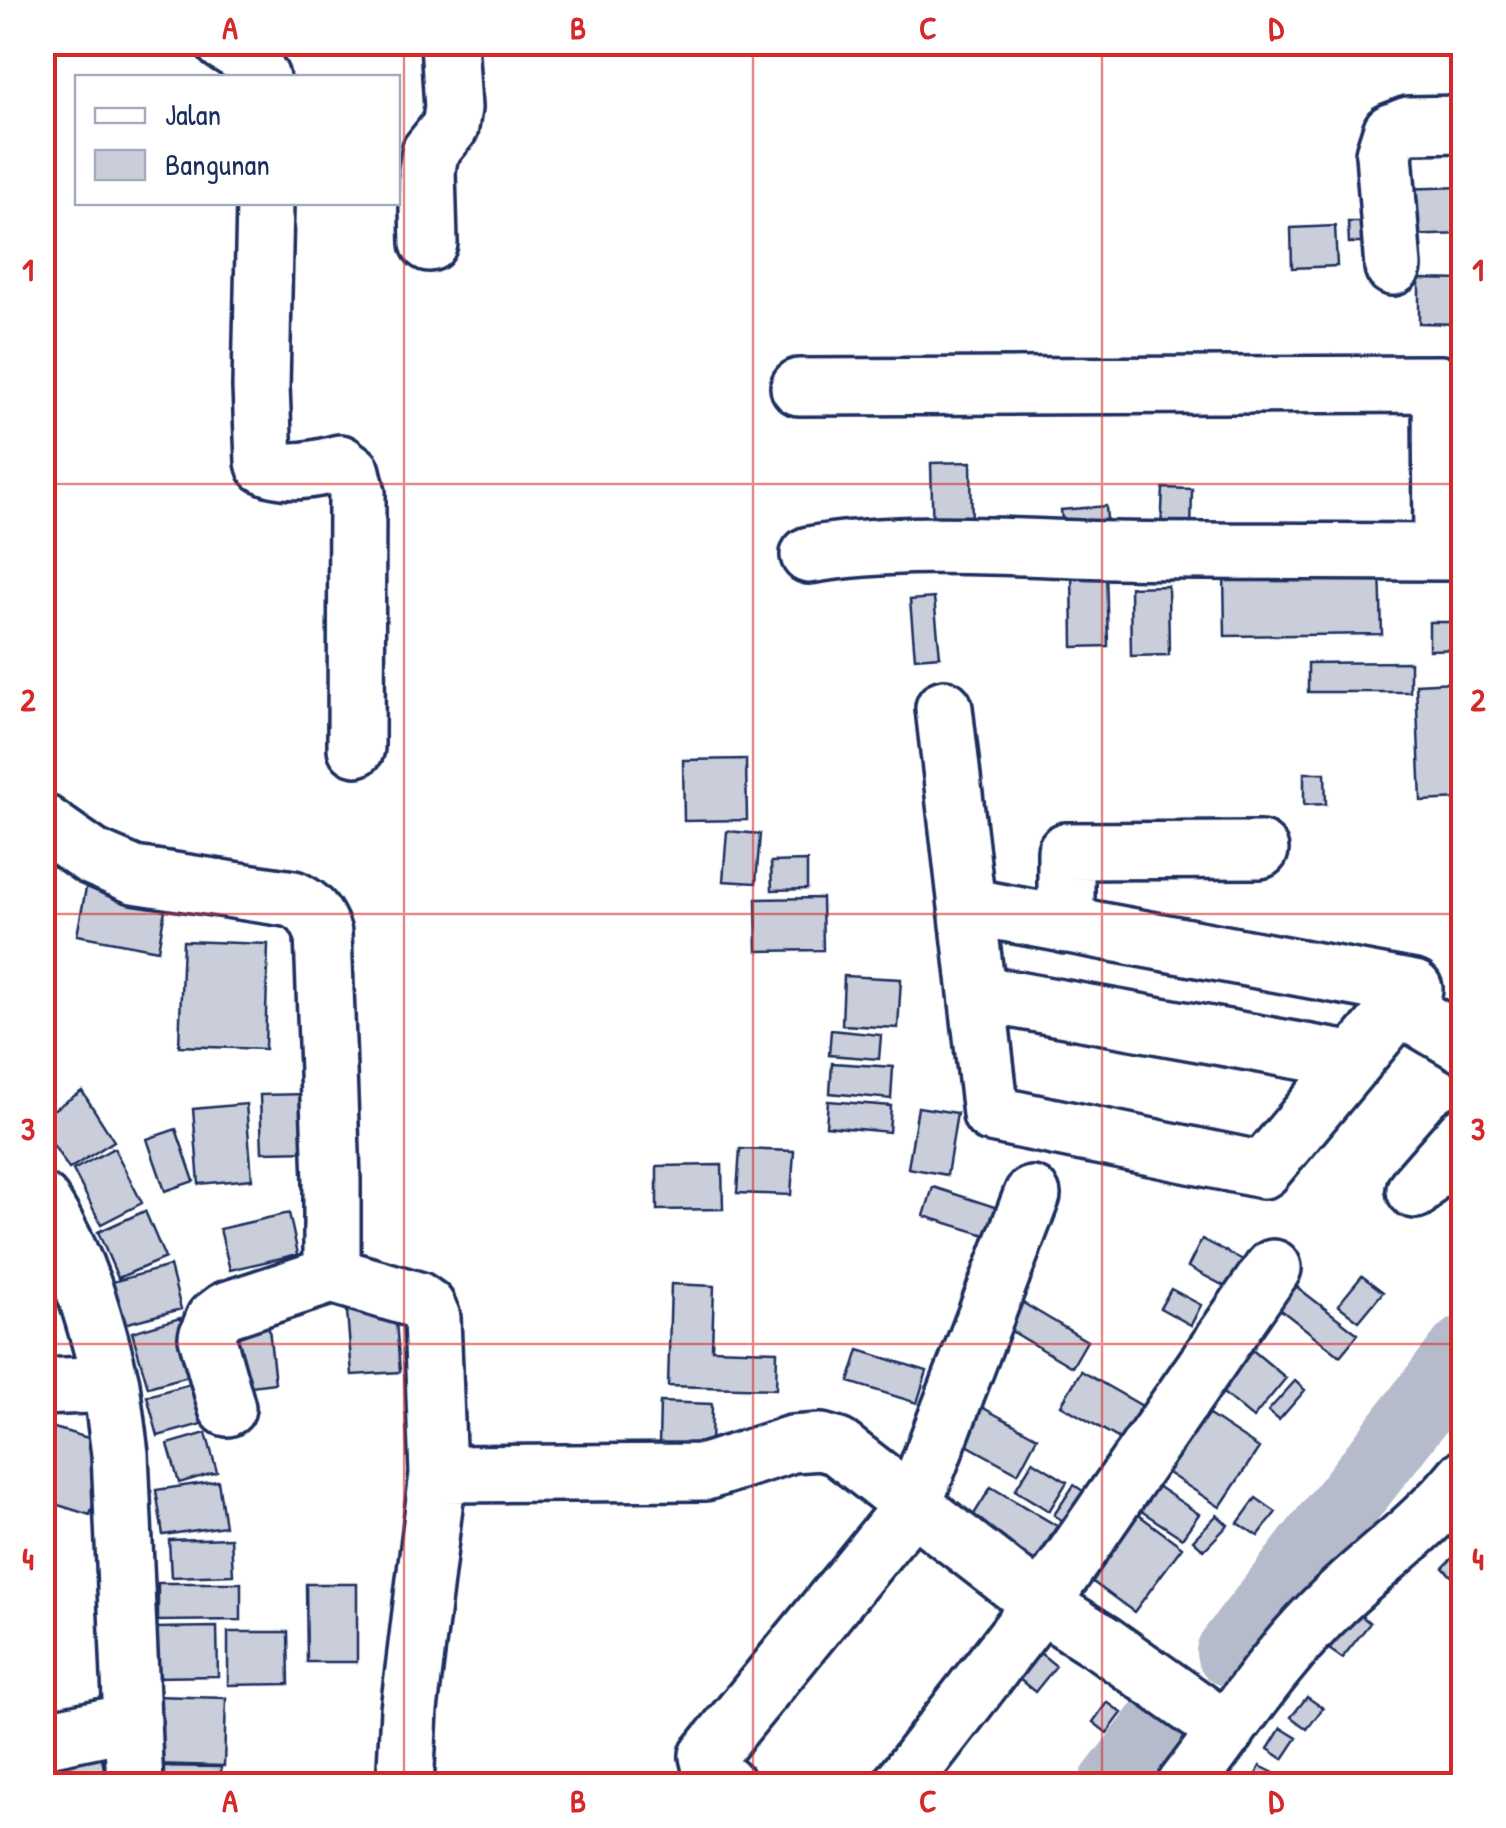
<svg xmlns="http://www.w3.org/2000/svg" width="1506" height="1828" font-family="'Patrick Hand',sans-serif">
<rect width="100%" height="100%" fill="#fff"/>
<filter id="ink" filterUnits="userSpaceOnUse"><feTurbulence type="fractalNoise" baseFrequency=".01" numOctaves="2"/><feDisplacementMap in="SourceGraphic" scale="20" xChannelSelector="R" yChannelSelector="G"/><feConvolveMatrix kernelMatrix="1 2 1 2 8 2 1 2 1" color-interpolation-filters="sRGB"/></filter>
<g filter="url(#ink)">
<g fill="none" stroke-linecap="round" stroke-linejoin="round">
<path stroke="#b5bbca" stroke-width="70" d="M1231,1652L1464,1351
M1113,1786L1158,1728"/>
</g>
<path fill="#caceda" stroke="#1b2f5e" stroke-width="2.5" d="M1464,187V234L1401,236L1399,189Z
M1348,222H1374V243H1349Z
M1335,226L1337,266L1292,268L1291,228Z
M1419,279L1463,280L1462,324L1419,323Z
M971,462L972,536L933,537L931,463Z
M1163,488L1192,489L1191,533L1161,532Z
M1106,506L1108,534L1064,537L1061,510Z
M1380,567L1382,634L1225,636L1224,570Z
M1106,568L1108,646L1073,647L1072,569Z
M1168,586L1169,655L1131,656L1130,587Z
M934,598L940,656L915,658L910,600Z
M1429,622H1464V649L1429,650Z
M1410,662V692H1308V663Z
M1454,682L1460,799L1421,801L1416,684Z
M746,759L747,820L684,821L683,760Z
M1304,773H1325L1326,804L1304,805Z
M727,831L760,834L756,883L723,881Z
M807,861V889L772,890L771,862Z
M87,883L167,898L158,950L77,935Z
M822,898L823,950L757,951L756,899Z
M183,941L268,944L265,1049L179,1046Z
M844,976L901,979L898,1028L842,1025Z
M831,1030L881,1035L879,1059L829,1055Z
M832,1063L893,1067L891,1099L830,1093Z
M82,1091L114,1141L69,1169L42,1128V1117Z
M309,1094L312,1151L262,1152L260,1095Z
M828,1101L891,1106L889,1132L826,1126Z
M246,1104L252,1179L199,1184L193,1109Z
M918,1107L957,1113L947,1175L908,1168Z
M176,1129L194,1181L165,1191L147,1139Z
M114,1148L142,1203L101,1224L73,1170Z
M740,1149L794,1151L791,1195L737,1193Z
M722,1165L723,1209L657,1210V1166Z
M933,1187L1001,1209L992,1237L924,1216Z
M145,1211L165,1258L118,1278L98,1232Z
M289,1213L298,1254L230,1270L220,1229Z
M1202,1239L1247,1262L1232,1290L1188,1267Z
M170,1266L181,1309L124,1324L112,1282Z
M1362,1276L1383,1292L1359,1321L1338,1305Z
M1284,1277L1358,1334L1340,1356L1267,1299Z
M671,1284L714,1286L712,1349L777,1351L776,1389L668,1386Z
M1171,1289L1201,1305L1191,1325L1160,1308Z
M1013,1297L1087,1341L1072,1367L998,1323Z
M395,1308L400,1372L352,1375L347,1311Z
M180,1318L196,1374L148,1387L132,1332Z
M268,1319L275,1383L236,1388L228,1323Z
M1244,1343L1286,1378L1253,1418L1211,1383Z
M859,1350L927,1371L917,1403L849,1382Z
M1081,1371L1151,1411L1130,1445L1061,1405Z
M1295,1381L1305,1390L1279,1420L1268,1411Z
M193,1383L205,1423L158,1436L147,1396Z
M963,1397L1037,1437L1018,1473L943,1432Z
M660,1402L712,1404L711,1446L659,1445Z
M1194,1405L1259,1448L1220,1507L1154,1464Z
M51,1427L112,1445L90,1515L42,1500V1455Z
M206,1433L217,1472L179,1483L168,1444Z
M1033,1461L1067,1482L1049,1511L1015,1490Z
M1139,1474L1199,1514L1182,1538L1123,1499Z
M218,1481L225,1526L163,1535L156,1490Z
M1074,1485L1095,1499L1075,1529L1054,1515Z
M991,1487L1057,1526L1027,1575L961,1535Z
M1256,1498L1276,1512L1258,1536L1238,1523Z
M1124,1504L1182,1547L1134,1612L1075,1569Z
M1217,1515L1228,1525L1204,1550L1193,1540Z
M231,1538L233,1575L171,1577L169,1540Z
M1454,1556L1464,1566V1588L1443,1568Z
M158,1583H241V1620L158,1621Z
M306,1584H357V1662H307Z
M1348,1605L1370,1623L1342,1658L1319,1642Z
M217,1627L218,1676L156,1677L155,1628Z
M228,1632H288L289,1684L228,1685Z
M1034,1648L1056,1666L1035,1692L1013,1674Z
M153,1696L226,1698L224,1766L150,1764Z
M1307,1697L1323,1708L1307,1729L1291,1717Z
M1107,1702L1122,1713L1107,1733L1093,1722Z
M1281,1728L1297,1738L1283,1759L1268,1749Z
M100,1746L107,1786H43L42,1755Z
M149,1766L221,1767L220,1786H149Z
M1260,1766L1274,1773L1267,1786H1251Z"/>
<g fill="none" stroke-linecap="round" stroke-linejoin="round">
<g stroke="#1b2f5e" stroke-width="62">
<path id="minor" d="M223,42L249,58L261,78
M265,202L261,387L264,461L265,465C286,476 318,469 340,463L352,472L357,493L356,748
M429,243L427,171L430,152L450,127L453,108L449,42
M1393,267L1384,154L1391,132L1409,125L1464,124
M799,387L1441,384L1442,552
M809,555C909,538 1012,548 1113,550C1230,552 1347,551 1464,552
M944,708L991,1114L1263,1170L1414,989L967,906
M42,822L92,857L134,875L293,899C310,907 316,915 323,933L332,1180V1275L417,1300L427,1307L432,1318L438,1474L409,1710L405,1786
M1066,925V851L1260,850
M977,993L1355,1061
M1400,1007L1464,1045
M1415,1190L1464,1134
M42,1202C79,1260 95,1318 111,1384
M42,1387L111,1384L120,1454L135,1786
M227,1408L207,1337L214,1319L226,1310L332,1275
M438,1474L705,1472L792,1444L821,1442L838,1447L1041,1604L1104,1644L1227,1731
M42,1740L133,1721
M728,1786L712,1773L708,1756L914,1503L1032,1195
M900,1786L1041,1604L1273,1268
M1185,1786C1233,1723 1278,1654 1335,1600C1378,1559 1426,1525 1464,1478"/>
</g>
<use href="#minor" stroke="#fff" stroke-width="55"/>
</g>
</g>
<path fill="none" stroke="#d62828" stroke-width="2.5" stroke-opacity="0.55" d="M404,42V1786M753,42V1786M1102,42V1786M42,484H1464M42,914H1464M42,1344H1464"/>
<rect width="1506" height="1828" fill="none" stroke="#fff" stroke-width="110"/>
<rect x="75" y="75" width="325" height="130" fill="#ffffff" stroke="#a4acbf" stroke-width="2.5"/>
<rect x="95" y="108" width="50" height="15" fill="#ffffff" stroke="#a4acbf" stroke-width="2.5"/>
<text x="165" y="125" font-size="30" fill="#1b2f5e">Jalan</text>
<rect x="95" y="150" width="50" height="30" fill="#caceda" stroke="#a4acbf" stroke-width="2.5"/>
<text x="165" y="175" font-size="30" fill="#1b2f5e">Bangunan</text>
<rect x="55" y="55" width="1396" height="1718" fill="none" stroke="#d62828" stroke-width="4"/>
<g font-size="32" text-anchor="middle" font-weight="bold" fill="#d62828">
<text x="230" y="39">A</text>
<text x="578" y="39">B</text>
<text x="928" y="39">C</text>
<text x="1276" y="39">D</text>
<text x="28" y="281">1</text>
<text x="1478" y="281">1</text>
<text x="28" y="711">2</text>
<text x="1478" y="711">2</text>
<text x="28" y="1140">3</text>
<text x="1478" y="1140">3</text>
<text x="28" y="1570">4</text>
<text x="1478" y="1570">4</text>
<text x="230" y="1812">A</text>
<text x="578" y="1812">B</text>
<text x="928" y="1812">C</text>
<text x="1276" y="1812">D</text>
</g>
</svg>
